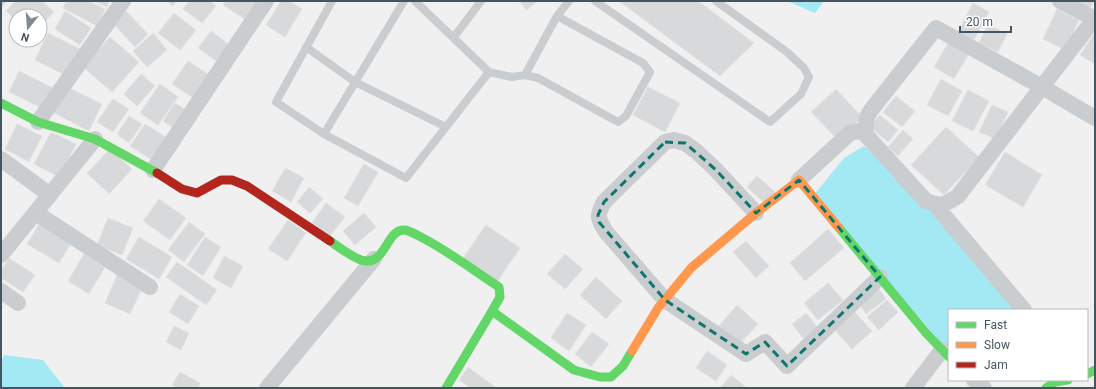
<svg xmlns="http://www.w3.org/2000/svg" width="1096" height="389" font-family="Roboto,sans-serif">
<rect width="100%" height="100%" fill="#f1f0f0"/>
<path fill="#a3e9f4" d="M787,1H824L815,13Z
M864,146L921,196L1015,310H949V352L813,196L844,158Z
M4,355L43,360L65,388H1V363Z"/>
<path fill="#d8d9da" stroke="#e2e2e3" d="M1,1H7L1,8Z
M15,1H42L54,12L40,27V16H16V20L6,11Z
M66,1H89L105,9L97,26L63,8Z
M95,1H109L107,7Z
M167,1H176L173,6Z
M189,1H210L216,6L202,23L183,9Z
M225,1H261L248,21L223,5Z
M281,1H290L302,9L285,37L266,25Z
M519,1H537L527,10Z
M619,1H698L754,43L720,76Z
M1077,1H1094L1090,8Z
M973,3L989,12L974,40L958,32Z
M124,9L148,34L135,47L111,21Z
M1057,9L1079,20L1065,50L1043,39Z
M65,11L91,28L80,45L55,29Z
M174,13L196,30L180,50L158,33Z
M988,24L1007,34L998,52L979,43Z
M211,31L231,46L219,63L198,48Z
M48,33L80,49L67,76L35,60Z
M153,33L167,50L147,67L133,51Z
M1093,35L1095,36V64L1080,55Z
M110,37L139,62L112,92L83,67Z
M951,38L971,50L954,79L934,67Z
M188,61L211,76L197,100L172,84Z
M19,71L55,89L44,109L9,92Z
M141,74L155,86L137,106L124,94Z
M941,79L962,91L948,116L927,105Z
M160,84L178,97L158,125L140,113Z
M67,87L102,104L89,131L54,113Z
M648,87L680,103L665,132L633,115Z
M836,89L862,117L838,140L811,112Z
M968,90L989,101L973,131L952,121Z
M896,96L915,111L902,127L883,112Z
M113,99L129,109L113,132L97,122Z
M175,103L188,111L175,129L163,121Z
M992,105L1008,112L996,139L979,132Z
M880,115L898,130L888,142L870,127Z
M129,116L142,124L129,143L117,134Z
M17,124L42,136L29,162L5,149Z
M145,124L169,139L155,162L130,146Z
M946,127L979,157L944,195L911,165Z
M903,130L913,139L898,156L888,147Z
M51,132L76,144L59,177L34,164Z
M110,149L132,169L109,194L87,173Z
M1005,152L1042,175L1023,207L985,185Z
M364,164L378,172L358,206L344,198Z
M285,168L304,178L291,202L272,191Z
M757,176L775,192L765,204L747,187Z
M309,187L323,199L310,213L297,202Z
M159,199L186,218L170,240L143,221Z
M326,203L345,217L330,236L312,223Z
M364,213L376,227L355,245L343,231Z
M108,218L133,228L122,255L97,245Z
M288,220L306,233L287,261L268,249Z
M189,222L205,234L184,262L168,250Z
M39,224L71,243L59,263L27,244Z
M486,225L520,248L497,282L463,258Z
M828,229L844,248L805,281L790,263Z
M139,237L172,257L159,279L126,259Z
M205,237L221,247L203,276L187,265Z
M746,241L769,266L756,278L733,252Z
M84,254L105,267L89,294L68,281Z
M565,254L583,269L565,289L547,274Z
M224,256L243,266L231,288L213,278Z
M9,258L35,275L23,292L1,278V271Z
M177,262L217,290L206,305L166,277Z
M117,275L143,286L130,314L105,303Z
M596,277L622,301L606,319L580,295Z
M828,283L843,300L818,320L804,303Z
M877,286L886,299L866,314L857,301Z
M180,294L199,306L188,324L169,312Z
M887,300L898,312L879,330L867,317Z
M737,305L758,324L737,347L717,328Z
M850,307L872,331L852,349L830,325Z
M567,313L586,325L569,351L551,338Z
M806,313L818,328L804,339L792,324Z
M174,326L189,333L181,350L166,342Z
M592,332L609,344L591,367L575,354Z
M707,351L727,365L716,381L696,368Z
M468,367L495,387L494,388H471L459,380Z
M180,372L200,383L198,388H177L172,385Z
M731,375L747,388H720Z"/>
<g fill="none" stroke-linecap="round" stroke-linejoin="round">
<path stroke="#cacdd0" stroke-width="8" d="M332,1L276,102L324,134L406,178L489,72L512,77L525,75L538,78L618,122L626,116L650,72L643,63L557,16L569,1
M415,1L489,72
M595,1L770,122L801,94L809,77L804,68L787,52L716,1
M454,37L481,1
M306,47L355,82L446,127
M525,75L557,16
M324,134L404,1"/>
<path stroke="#cacdd0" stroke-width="16" d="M1060,1L1095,19
M38,122L123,1
M865,134L867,117L871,110L936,28L1042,87L1095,118
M1,159L50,195
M153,170L266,1
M799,180L850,133L858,131L865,134L926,201C943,207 944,205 958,196L1095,18
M935,205L1024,310
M36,213L150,287
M756,213L716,170L696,151L685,143L674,140L665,142L604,202C596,216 598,219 606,232L665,300L746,354L765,342L787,366L880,277
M1,255L95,139
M1,291L18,303
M974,380L984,388
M267,388L374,259
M913,388L942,350"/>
<path stroke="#63d668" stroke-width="9" d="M1,103L38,122L95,139L157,173
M839,228L926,333L949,357
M330,241C340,248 350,256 361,260C386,268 386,228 405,230C410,231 415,234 419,236C447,250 473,270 499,287L500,297L492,311
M1087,374L1095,370
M446,388L492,311L574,370L600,377H611L623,366L632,351
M1046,388L1055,382L1068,380"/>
<path stroke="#ff974d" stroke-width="9" d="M632,351L658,308L691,268L756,213L799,180L839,228"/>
<path stroke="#b3261e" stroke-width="9" d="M157,173L182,189L197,193L221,180H232L247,186L330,241"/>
</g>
<path fill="none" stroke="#0f766e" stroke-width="3" stroke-dasharray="8 5" stroke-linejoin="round" d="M665,142L685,143L716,170L756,213L799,180L880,277L787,366L765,342L746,354L665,300L599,222L598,215L604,202Z"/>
<rect width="1096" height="389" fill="none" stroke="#45555f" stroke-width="4"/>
<rect x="948" y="309" width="140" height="72" fill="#ffffff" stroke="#b5bbbf"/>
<rect x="956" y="322" width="20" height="6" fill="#63d668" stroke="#b5bbbf"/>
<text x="984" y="329" font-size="12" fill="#45555f">Fast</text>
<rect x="956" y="342" width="20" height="6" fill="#ff974d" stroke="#b5bbbf"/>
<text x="984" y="349" font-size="12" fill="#45555f">Slow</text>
<rect x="956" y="362" width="20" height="6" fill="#b3261e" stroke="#b5bbbf"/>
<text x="984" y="369" font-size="12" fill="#45555f">Jam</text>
<g transform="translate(28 28) rotate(197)"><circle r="19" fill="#ffffff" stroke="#b5bbbf"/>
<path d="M0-3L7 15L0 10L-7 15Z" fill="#818b92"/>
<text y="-6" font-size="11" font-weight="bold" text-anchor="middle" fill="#45555f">N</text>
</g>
<path d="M960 26v6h51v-6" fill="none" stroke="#45555f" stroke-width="2"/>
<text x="966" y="26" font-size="12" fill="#45555f" stroke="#ffffff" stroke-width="3" paint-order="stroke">20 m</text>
</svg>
